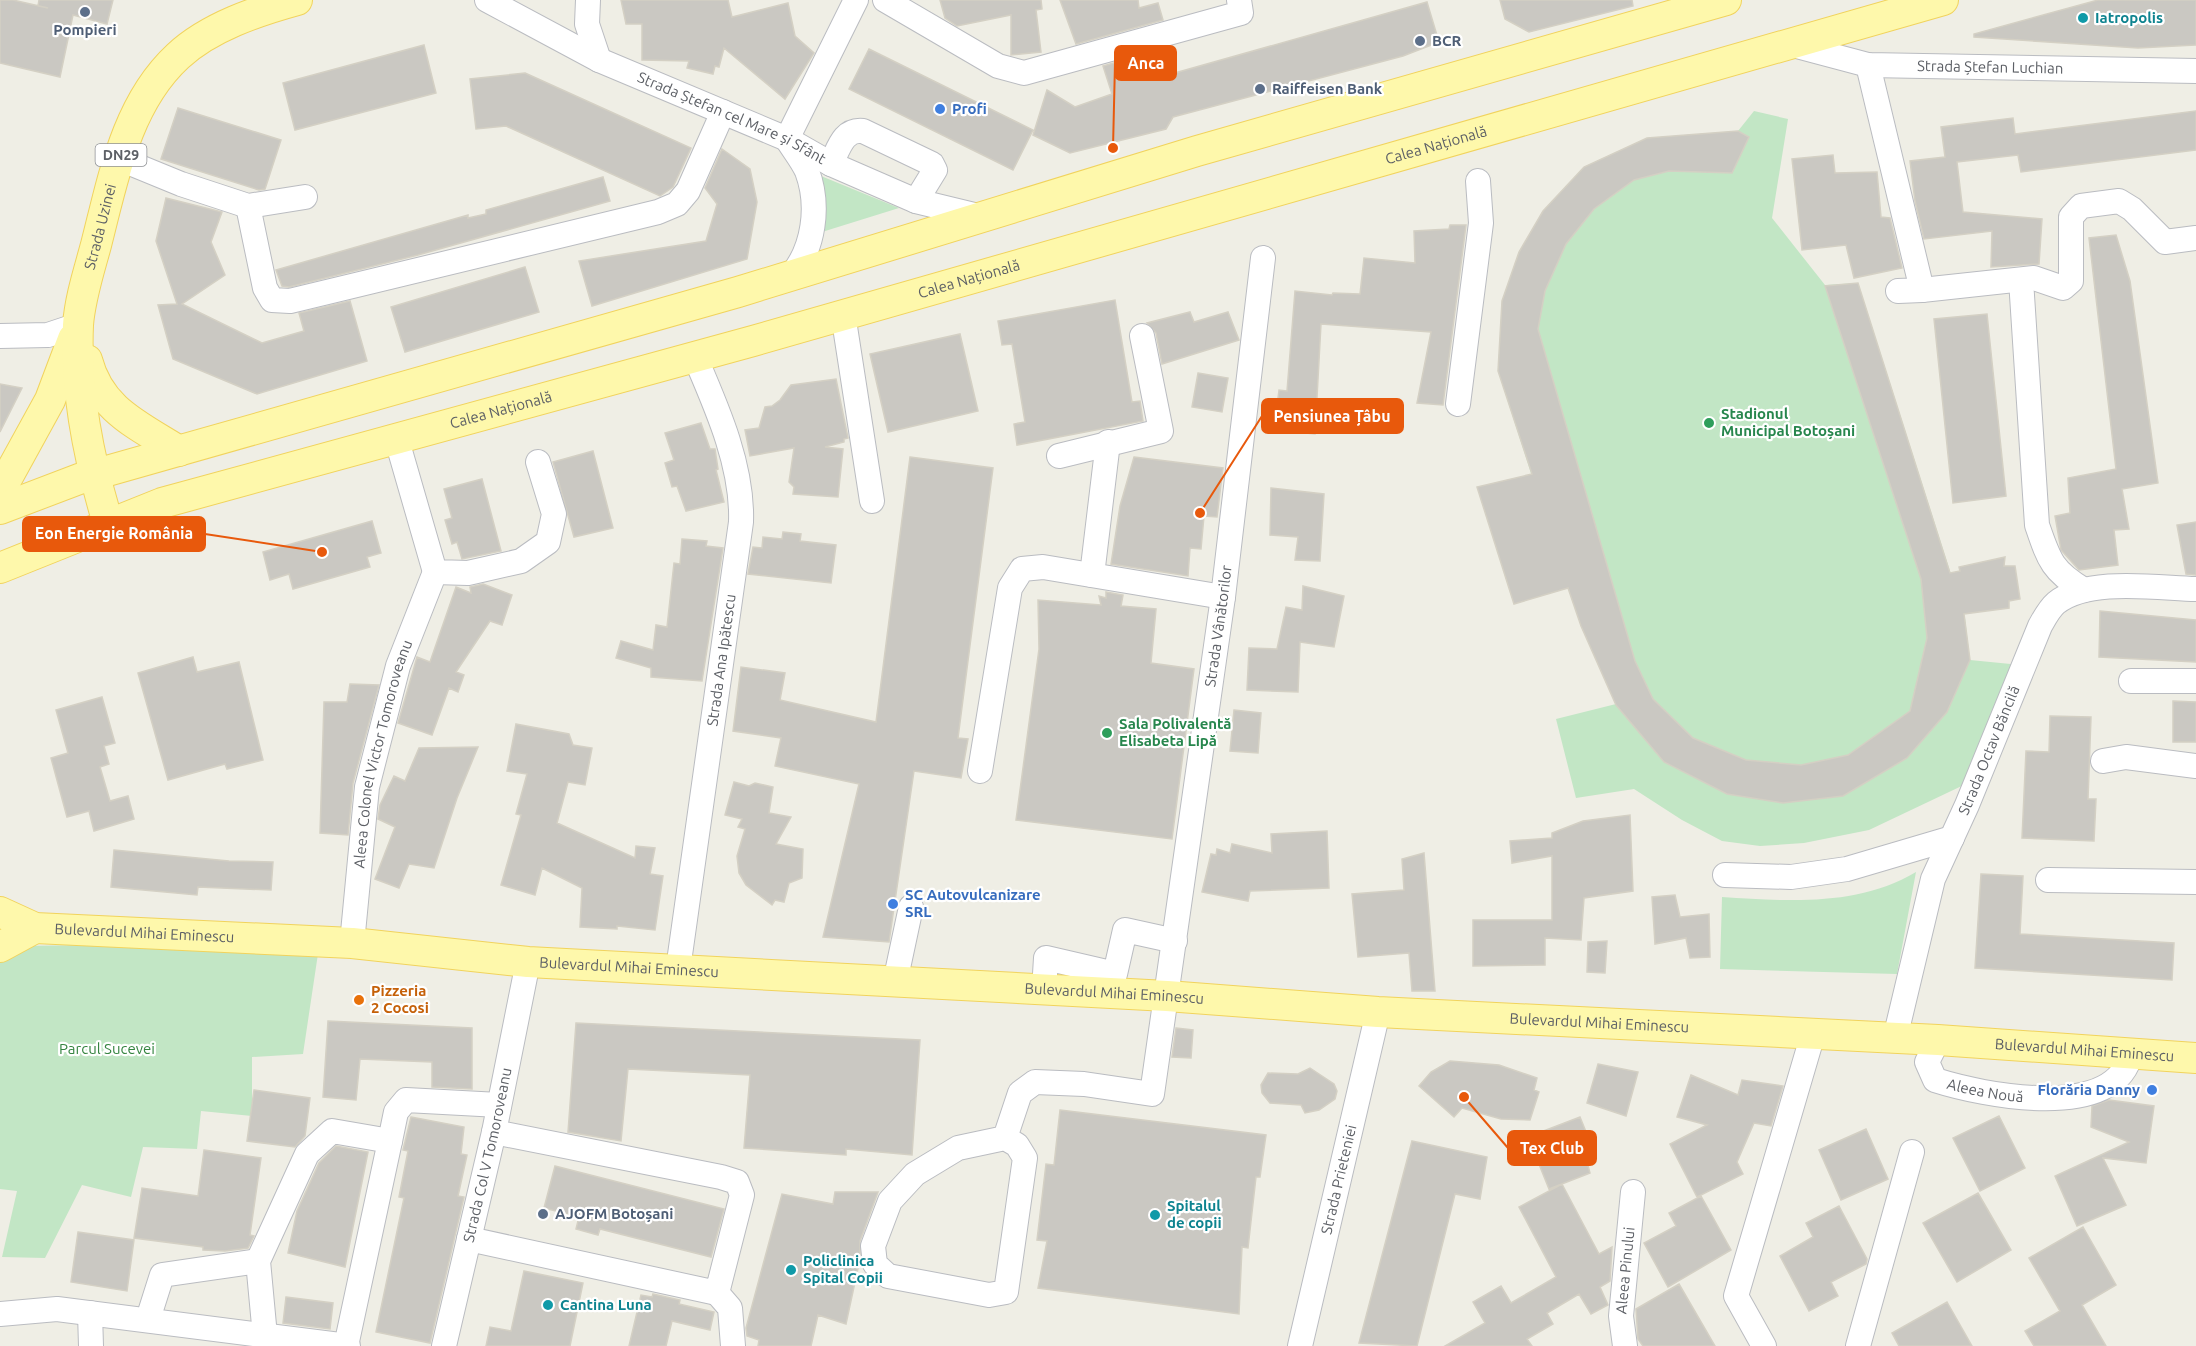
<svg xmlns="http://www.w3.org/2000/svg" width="2196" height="1346" font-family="Ubuntu,sans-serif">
<rect width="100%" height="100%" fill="#efeee5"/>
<path fill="#c2e6c5" d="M1754,111L1788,119L1772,218L1825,285L1858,283L1965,618L1970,660L2031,666L1968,783L1869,830L1804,843L1760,846L1722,841L1682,820L1634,789L1576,798L1556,719L1616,704L1568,588L1498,371L1502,301L1519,252L1543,211L1584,167L1647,138L1738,131Z
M821,176L899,208L822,232Z
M1916,872L1897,974L1720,969L1722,897C1788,901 1857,907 1916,872Z
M90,945L319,947L303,1054L252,1057V1116L201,1111L197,1149L143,1147L131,1197L82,1185L45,1258L2,1257L17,1191L0,1189V958L19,946Z"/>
<path fill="#cac8c2" stroke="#d4d0c4" stroke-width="1.5" d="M0,0H13L48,8L38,6L39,0H113L107,24L73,15L60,77L0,63Z
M621,0H728L732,17L788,3L795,36L814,53L785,99L724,48L719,67L715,66L713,74L687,68L689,61L642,60V24H626Z
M940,0H1041L1042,9L1036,10L1041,52L1011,55V15L957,26L945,18Z
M1060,0H1138L1139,8L1158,3L1163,20L1076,44Z
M1500,0H1632L1633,6L1529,32L1505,19Z
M2098,0H2196V45L2138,48L1974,37V34Z
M1427,2L1439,42L1403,56L1173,117L1166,129L1070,153L1033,135L1047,90L1075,107L1112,94L1103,66L1149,53L1157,78Z
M424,45L436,93L295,130L283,83Z
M869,49L1033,130L1013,170L849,89Z
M525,73L691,148L673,187L660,196L506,126L476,129L470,79Z
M178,108L281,140L265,189L259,190L161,159Z
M2196,111V150L2021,172L2018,155L1957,162L1963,212L2042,219L2039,264L1991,267L1992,231L1924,239L1915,201L1910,161L1945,157L1941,127L2013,118L2015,134Z
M1738,131L1749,137L1732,173L1669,171L1634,180L1594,209L1566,244L1545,291L1538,329L1635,661L1653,699L1693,738L1746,760L1801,765L1848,755L1910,711L1927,638L1921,579L1825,286L1858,283L1950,573L1960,571L1959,567L2005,557L2004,566H2015L2020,599L2009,601V608L1964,614L1970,660L1947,712L1907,758L1843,796L1783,803L1727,794L1664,762L1616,705L1581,626L1568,588L1514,604L1477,487L1532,474L1498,371L1502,301L1519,252L1543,211L1584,167L1647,138Z
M722,149L750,169L757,202L747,259L592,306L579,261L706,241L717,204L705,188Z
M1833,155L1835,173L1877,172L1881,217L1890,218L1902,268L1854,278L1846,245L1802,250L1792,159Z
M603,177L610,201L418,255L289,287L282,286L276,270L468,215V218L486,214V210Z
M166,198L222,212L211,242L225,275L182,304L262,343L304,331L299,313L350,301L367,361L257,394L173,359L158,305L177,304L156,241Z
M1450,225H1466L1443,405L1417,403L1431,332L1321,324L1315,434L1274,430L1279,390L1287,391L1295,291L1332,295L1333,293L1360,294L1364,258L1415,263L1414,231L1449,229Z
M2116,235L2130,281L2158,483L2122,489L2129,529L2114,530L2118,565L2079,570L2061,550L2055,516L2070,513L2068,478L2116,469L2089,238Z
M525,267L539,312L405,352L391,307Z
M1115,300L1132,402L1140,401L1143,421L1017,445L1014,424L1025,422L1012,344L1002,345L998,321Z
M1190,312L1194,322L1228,312L1239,340L1162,364L1156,333L1147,323Z
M1987,314L2006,496L1953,503L1934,319Z
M960,334L978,411L888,432L870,354Z
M1198,373L1228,378L1222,412L1192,407Z
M836,379L848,438L844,439V442L825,447L843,449L838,497L793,494L794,487L789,482L794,448L750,456L745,430L759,428L765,407L772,406L780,400L791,385Z
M0,384L22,388L0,432Z
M701,423L710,449H715L718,469L716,470L724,502L686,511L677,486L672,487L665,463L674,460L665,433Z
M593,451L613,528L574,537L553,462Z
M910,457L993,468L958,738L968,739L961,778L914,771L889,942L823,937L859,784L775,766L781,738L733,731L741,667L785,673L780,700L876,722Z
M1134,457L1223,468L1217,517L1204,516L1201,549L1190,548L1188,576L1111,564L1120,506Z
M482,479L501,551L462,559L457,542L452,544L445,520L452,518L444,489Z
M1271,488L1324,494L1320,561L1295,560L1298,537L1270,535Z
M372,521L381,553L367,557L370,567L293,589L289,574L270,580L263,552Z
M2196,522V575L2186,574L2177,525Z
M783,532L801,534L800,541L836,545L831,583L748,574L753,547L762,548L763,537L782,539Z
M682,539L707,541L706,546L723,548L702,681L651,677V668L616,658L621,641L653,650L656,625L667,627L674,563L680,564Z
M483,584L512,595L502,625L490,621L456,672L464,675L458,692L449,688L432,735L398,723L417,657L430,662L456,587L471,593L470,587Z
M1303,586L1344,596L1334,647L1300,642L1298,692L1247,690L1249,648L1277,649L1286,607L1302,610Z
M1106,592L1123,595L1121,606L1156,609L1151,663L1194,669L1172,839L1016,820L1039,649L1038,600L1101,605L1099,596L1106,598Z
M2100,611L2196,620V662L2099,657Z
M193,657L197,672L239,662L263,760L227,769L225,764L168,780L138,673Z
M350,684L379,685L353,783L348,835L320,833L324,702H347Z
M102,697L115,743L104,746L109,764L100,767L110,801L128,796L134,819L94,831L89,811L67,817L51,758L68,753L56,710Z
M2173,701L2196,702V742H2173Z
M1234,710L1261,713L1258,753L1230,751Z
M2050,716L2091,717L2088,799H2096L2094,841L2022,838L2026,751L2049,752Z
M516,724L569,734L573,745L592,748L585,785L568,782L557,823L635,858L636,846L655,848L650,874L663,876L655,930L617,926V929L580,927L582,888L542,868L535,895L501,885L521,815L516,814L527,774L507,771Z
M478,747L457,798L434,868L409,864L399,888L375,879L395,827L378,819L380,805L394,776L405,781L419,748Z
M734,782L749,786L755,783L773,787L769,813L791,817L776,844L803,849L802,878L789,883L784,902L775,900L772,905L746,885L739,873L737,856L745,829L738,827L742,819L725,815Z
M1630,815L1633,891L1584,898L1581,940L1545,938V965L1473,966V920H1552V856L1512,863L1510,841L1552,838V833L1583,821Z
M1327,831L1329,888L1250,891L1248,901L1202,892L1211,854L1216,855L1217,849L1230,853L1232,844L1272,853L1271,834Z
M114,850L229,861L273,862L271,890L198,887L197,895L111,887Z
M1424,853L1435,991H1412L1409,953L1358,957L1352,894L1404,890L1402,859Z
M1981,874L2023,876L2020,934L2174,943L2172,980L1975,968Z
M1675,895L1680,917L1709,914L1710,957L1690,958L1686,938L1655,944L1652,897Z
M1607,941L1605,973L1587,972L1588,942Z
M328,1021L472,1028V1089L432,1087V1062L360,1059L356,1100L323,1097Z
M576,1023L920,1040L912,1155L846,1149V1155L744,1148L750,1075L628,1069L621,1141L568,1132Z
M1176,1028L1193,1030L1191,1058L1172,1057Z
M1450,1061L1499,1065L1537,1078L1534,1090L1539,1092L1530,1120L1501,1119L1462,1108L1454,1117L1419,1086L1431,1072Z
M1598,1064L1638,1072L1626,1116L1587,1103Z
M1310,1068L1334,1084L1337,1091L1335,1099L1319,1110L1305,1113L1301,1105L1270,1103L1262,1093L1261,1085L1268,1073L1298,1074Z
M1691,1075L1738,1095L1742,1080L1783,1086L1771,1126L1754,1123L1737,1162L1743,1174L1697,1197L1670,1144L1707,1125L1677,1117Z
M254,1090L310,1098L305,1136L295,1147L247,1141Z
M2109,1100L2154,1106L2146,1163L2103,1158L2126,1205L2077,1226L2055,1176L2129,1142L2091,1127L2092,1106Z
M1060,1110L1266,1135L1260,1177H1256L1248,1248L1242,1247L1239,1314L1038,1288L1047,1241L1037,1240L1046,1164L1054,1165Z
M1999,1116L2025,1168L1980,1191L1953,1138Z
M411,1117L464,1127L461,1154L467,1155L458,1196L464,1197L430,1343L376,1332L404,1198L399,1197L408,1151L403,1150Z
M1580,1117L1591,1144L1583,1147L1590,1173L1549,1189L1528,1137Z
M1866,1129L1888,1179L1841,1200L1819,1150Z
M1412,1141L1487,1157L1480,1199L1455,1194L1417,1346L1359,1343Z
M336,1146L368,1152L345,1267L288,1253L297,1211L319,1163Z
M204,1150L261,1158L250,1235L254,1236L248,1248L225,1251L203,1250V1247L134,1238L142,1188L198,1196Z
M555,1166L724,1209L711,1257L600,1229L598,1235L576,1229L579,1217L544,1208Z
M1562,1184L1599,1254L1612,1247L1610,1281L1600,1287L1608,1305L1591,1314L1579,1294L1547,1313L1553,1324L1527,1339L1532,1346H1445L1485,1323L1473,1302L1501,1286L1511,1303L1556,1277L1519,1207Z
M835,1192H878L860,1241V1259L846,1324L818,1315L811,1346H758L759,1340L747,1336L746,1328L782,1194L833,1204Z
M1978,1193L2011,1250L1957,1282L1923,1223Z
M1701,1196L1731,1250L1668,1287L1644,1243L1676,1226L1669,1213Z
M1839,1206L1867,1259L1866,1264L1831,1282L1838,1296L1809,1311L1780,1256L1813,1237L1806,1223Z
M2083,1227L2116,1285L2082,1305L2106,1346H2034L2025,1331L2060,1311L2029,1258Z
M78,1232L134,1240L127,1291L71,1282Z
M524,1271L583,1283L570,1346H486L490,1327L511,1331Z
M1679,1284L1715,1346H1643L1638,1339L1636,1309Z
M653,1294L680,1300L679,1304L714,1312L710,1330L672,1321L666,1346H629L641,1295L652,1297Z
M286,1297L333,1303L330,1329L283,1323Z
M1947,1302L1972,1346H1899L1892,1333Z"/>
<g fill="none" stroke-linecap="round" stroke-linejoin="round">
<g stroke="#babcc1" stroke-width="26">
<g id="minor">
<path id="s1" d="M487,0L599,60L787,139L831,164L916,201L982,217"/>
<path d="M588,0L587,24L599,60"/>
<path d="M885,0L998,66L1024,73L1241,13L1239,0"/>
<path id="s2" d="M1789,44L1868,65L2196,71"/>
<path d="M1868,65L1922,290L1898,291"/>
<path d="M120,159L181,184L248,206L305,197"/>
<path d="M831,164C839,148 843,129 863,131L932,164L935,170L916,201"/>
<path d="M248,206L265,288L272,300L290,301L658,212L677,204L688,191L723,112"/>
<path d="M790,277C814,249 820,206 807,171C802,160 793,149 787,139L856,0"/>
<path d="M2021,280L2037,525C2049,560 2052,571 2084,590"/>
<path d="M1922,290L2034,278L2063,288L2071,281V217L2081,206L2119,201L2132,209L2165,242L2196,238"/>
<path d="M843,314L872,501"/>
<path d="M0,336L48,335L78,325"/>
<path d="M1458,404L1481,223L1478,181"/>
<path d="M396,437L435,572L468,573L521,561L548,542L554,514L538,462"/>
<path d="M1059,456L1161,431L1142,336"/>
<path d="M1092,575L1108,442"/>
<path d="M2131,681H2196"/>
<path d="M2103,761L2126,757L2196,766"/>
<path d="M980,771L1010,588L1022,569L1043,567L1223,597"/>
<path d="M1725,875L1791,877L1847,869L1952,838"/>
<path d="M2048,880L2196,882"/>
<path id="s3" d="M352,943L367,787L398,666L435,572"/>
<path id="s4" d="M678,969L741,522C743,466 717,408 695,357"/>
<path d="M895,982L911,907"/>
<path d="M1044,990L1046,958L1115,974L1125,930L1175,941"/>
<path id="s5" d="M1895,1038L1933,879L1967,805L2040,626C2044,619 2049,609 2056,603C2088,577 2157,588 2196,589"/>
<path id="s6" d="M1938,1040L1927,1062L1935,1080C1982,1095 2118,1123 2131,1052"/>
<path id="s7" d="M1005,1138L1017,1145L1025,1158L1006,1292L989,1295L888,1276L875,1264L873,1246L890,1201L915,1174L958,1148L1005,1138L1020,1093L1035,1082L1084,1084L1152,1094L1223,597L1263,258"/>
<path d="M390,1141L396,1112L406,1100L499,1105"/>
<path d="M469,1239L717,1293L742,1195L737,1182L721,1177L494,1132"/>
<path d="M717,1293L730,1308L733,1346"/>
<path d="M90,1313L91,1346"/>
<path d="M0,1314L57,1309L348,1346"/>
<path d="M148,1319L162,1275L258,1261"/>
<path d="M265,1336L258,1261L307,1154L332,1131L390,1141L346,1346"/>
<path id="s8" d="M444,1346L494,1132L528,962"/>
<path id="s9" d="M1300,1346L1378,1012"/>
<path id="s10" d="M1625,1346L1621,1316L1633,1192"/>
<path d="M1764,1346L1736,1296L1813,1034"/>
<path d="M1858,1346L1912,1152"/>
</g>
</g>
<g stroke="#f1d35d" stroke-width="32">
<g id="major">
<path d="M87,360C100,410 138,425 179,451"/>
<path d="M0,491L50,400L73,339"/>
<path d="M0,509L79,479L738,292L1197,151L1726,0"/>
<path id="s11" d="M108,523C89,460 75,391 78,325C80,298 89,271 96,245C113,179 126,104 178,56C209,27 257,11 297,0"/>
<path id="s12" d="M0,568L162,503L753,341L1943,0"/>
<path id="s13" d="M0,912L35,928L352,943L528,962L1167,996L1378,1012L1938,1040L2196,1058"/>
<path d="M0,947L35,928"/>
</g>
</g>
<use href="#minor" stroke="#fff" stroke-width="24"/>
<use href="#major" stroke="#fef8ab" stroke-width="30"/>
</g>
<g fill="#5c6f8a" stroke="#fff" stroke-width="2">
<circle cx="85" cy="12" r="6"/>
<circle cx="1420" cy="41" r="6"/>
<circle cx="1260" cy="89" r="6"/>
<circle cx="543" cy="1214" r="6"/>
</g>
<g fill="#0f9aa8" stroke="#fff" stroke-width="2">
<circle cx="2083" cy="18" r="6"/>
<circle cx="1155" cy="1215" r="6"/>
<circle cx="791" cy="1270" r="6"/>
<circle cx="548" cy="1305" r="6"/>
</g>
<g fill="#3f7fe0" stroke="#fff" stroke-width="2">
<circle cx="940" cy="109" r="6"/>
<circle cx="893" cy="904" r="6"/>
<circle cx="2152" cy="1090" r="6"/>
</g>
<g fill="#2e9e5b" stroke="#fff" stroke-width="2">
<circle cx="1709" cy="423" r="6"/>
<circle cx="1107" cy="733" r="6"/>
</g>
<circle fill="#e8710a" stroke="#fff" stroke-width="2" cx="359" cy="1000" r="6"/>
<g text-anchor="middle" stroke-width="4.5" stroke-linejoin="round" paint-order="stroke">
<rect fill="#fff" stroke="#8e9094" stroke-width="1.5" x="95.5" y="144" width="51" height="22" rx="4.5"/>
<g font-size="14" font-weight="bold" fill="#5d6066">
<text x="121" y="160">DN29</text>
</g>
<g font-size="15" font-weight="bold" fill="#0d838f" stroke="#fff" text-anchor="start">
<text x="2095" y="23">Iatropolis</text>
<text x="1167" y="1211">Spitalul<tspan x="1167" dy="17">de copii</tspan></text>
<text x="803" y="1266">Policlinica<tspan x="803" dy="17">Spital Copii</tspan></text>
<text x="560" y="1310">Cantina Luna</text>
</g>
<g font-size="15" font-weight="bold" fill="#4e5e75" stroke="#fff" text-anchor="start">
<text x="85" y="35" text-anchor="middle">Pompieri</text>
<text x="1432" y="46">BCR</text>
<text x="1272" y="94">Raiffeisen Bank</text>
<text x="555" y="1219">AJOFM Botoșani</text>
</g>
<g font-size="15" fill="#5d6066" stroke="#fff">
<text dy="5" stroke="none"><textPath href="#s2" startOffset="204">Strada Ștefan Luchian</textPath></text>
<text dy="5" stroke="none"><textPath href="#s1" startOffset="272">Strada Ștefan cel Mare și Sfânt</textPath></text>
<text dy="5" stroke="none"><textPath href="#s12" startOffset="1498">Calea Națională</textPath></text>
<text dy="5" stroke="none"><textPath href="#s11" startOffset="302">Strada Uzinei</textPath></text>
<text dy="5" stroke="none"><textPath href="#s12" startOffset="1012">Calea Națională</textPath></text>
<text dy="5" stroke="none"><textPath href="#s12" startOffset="526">Calea Națională</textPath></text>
<text dy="5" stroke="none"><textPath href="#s7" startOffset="1160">Strada Vânătorilor</textPath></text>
<text dy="5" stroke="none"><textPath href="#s4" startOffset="312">Strada Ana Ipătescu</textPath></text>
<text dy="5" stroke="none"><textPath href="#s5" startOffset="304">Strada Octav Băncilă</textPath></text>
<text dy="5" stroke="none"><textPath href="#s3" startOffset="192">Aleea Colonel Victor Tomoroveanu</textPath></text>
<text dy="5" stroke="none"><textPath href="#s13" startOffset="148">Bulevardul Mihai Eminescu</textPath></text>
<text dy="5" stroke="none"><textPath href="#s13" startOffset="634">Bulevardul Mihai Eminescu</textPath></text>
<text dy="5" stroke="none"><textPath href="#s13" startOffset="1120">Bulevardul Mihai Eminescu</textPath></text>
<text dy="5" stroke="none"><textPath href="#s13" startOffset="1606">Bulevardul Mihai Eminescu</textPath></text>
<text dy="5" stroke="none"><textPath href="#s13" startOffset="2092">Bulevardul Mihai Eminescu</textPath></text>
<text dy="5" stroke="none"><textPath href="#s6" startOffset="96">Aleea Nouă</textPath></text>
<text dy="5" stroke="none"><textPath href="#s8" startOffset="196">Strada Col V Tomoroveanu</textPath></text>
<text dy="5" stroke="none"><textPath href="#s9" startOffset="171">Strada Prieteniei</textPath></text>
<text dy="5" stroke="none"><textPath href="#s10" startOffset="76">Aleea Pinului</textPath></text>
</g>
<g font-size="15" font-weight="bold" fill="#366cbe" stroke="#fff" text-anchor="start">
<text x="952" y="114">Profi</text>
<text x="905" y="900">SC Autovulcanizare<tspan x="905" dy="17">SRL</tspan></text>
<text x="2140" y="1095" text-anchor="end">Florăria Danny</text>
</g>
<g font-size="15" font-weight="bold" fill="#27864d" stroke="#fff" text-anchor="start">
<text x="1721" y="419">Stadionul<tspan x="1721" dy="17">Municipal Botoșani</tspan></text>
<text x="1119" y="729">Sala Polivalentă<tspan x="1119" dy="17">Elisabeta Lipă</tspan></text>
</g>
<g font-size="15" font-weight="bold" fill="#c56008" stroke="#fff" text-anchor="start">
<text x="371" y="996">Pizzeria<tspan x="371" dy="17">2 Cocosi</tspan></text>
</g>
<g font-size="15" fill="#358440" stroke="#fff">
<text x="107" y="1054">Parcul Sucevei</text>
</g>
</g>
<path fill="none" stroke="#e8590c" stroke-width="2" d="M1113 148L1115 63M1200 513L1262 416M322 552L205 534M1464 1097L1508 1148"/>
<g fill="#e8590c" stroke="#fff" stroke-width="2">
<circle cx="1113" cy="148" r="6"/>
<circle cx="1200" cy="513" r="6"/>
<circle cx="322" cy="552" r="6"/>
<circle cx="1464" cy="1097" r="6"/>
</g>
<g fill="#e8590c" stroke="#e8590c" stroke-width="2">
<rect x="1115" y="46" width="61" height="34" rx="6"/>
<rect x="1262" y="399" width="141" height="34" rx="6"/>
<rect x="23" y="517" width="182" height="34" rx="6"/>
<rect x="1508" y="1131" width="88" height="34" rx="6"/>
</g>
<g font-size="16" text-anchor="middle" font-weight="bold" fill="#fff">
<text x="1146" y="69">Anca</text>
<text x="1332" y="422">Pensiunea Țâbu</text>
<text x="114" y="539">Eon Energie România</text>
<text x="1552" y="1154">Tex Club</text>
</g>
</svg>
